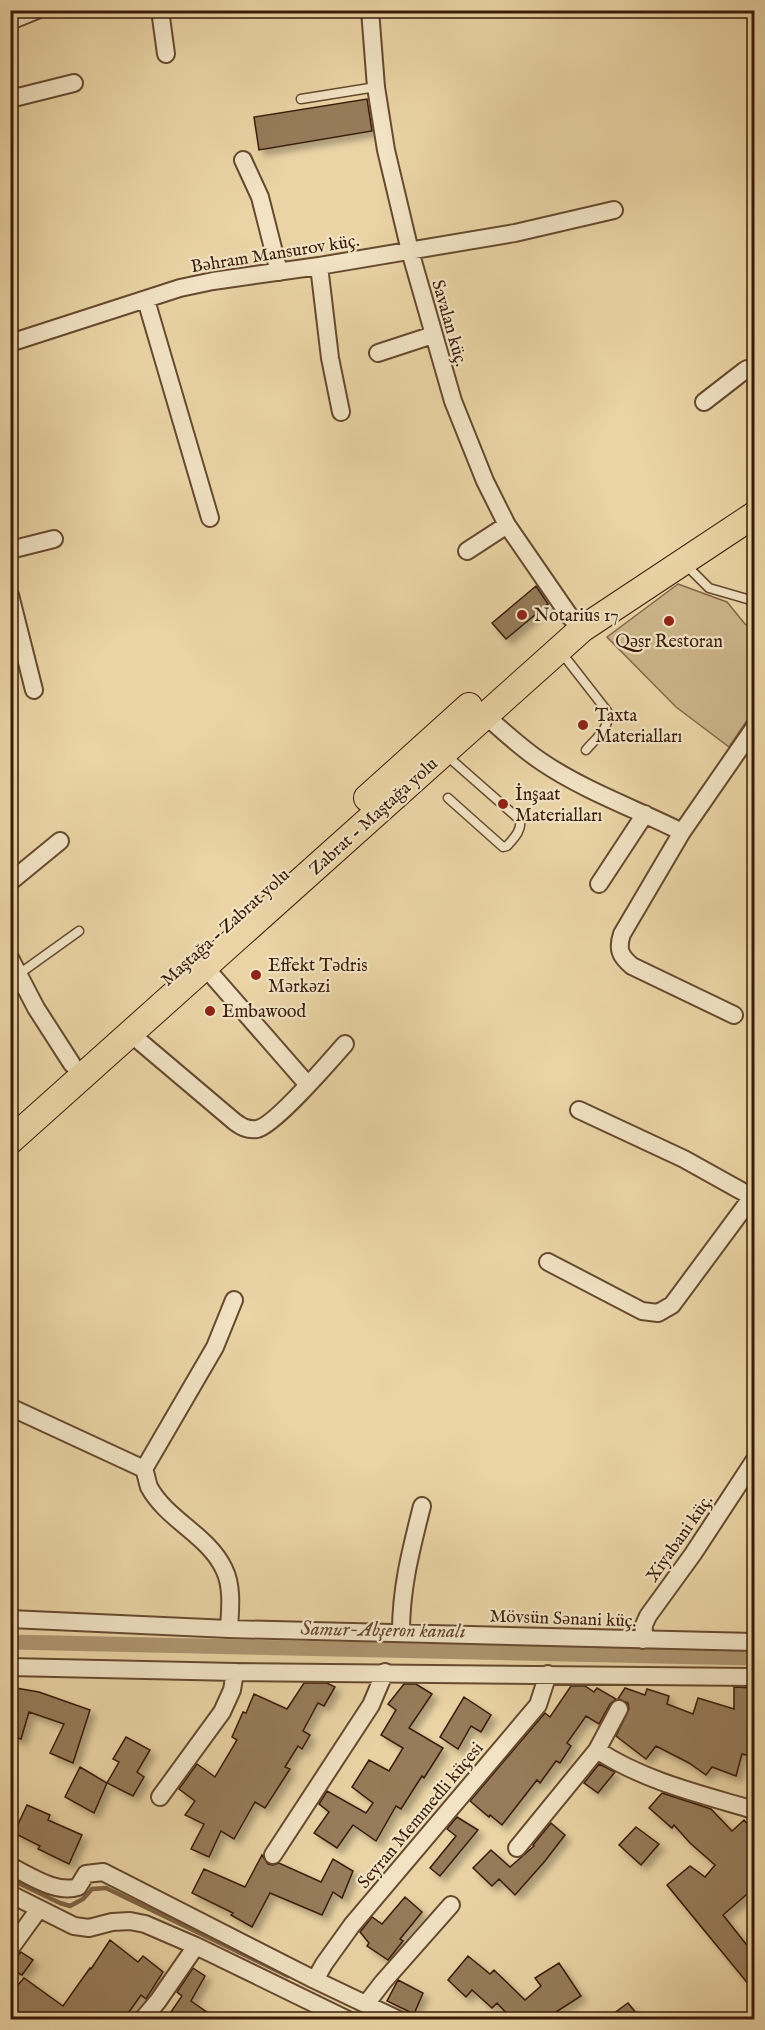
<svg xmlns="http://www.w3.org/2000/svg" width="765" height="2030" font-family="'IM FELL English',serif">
<defs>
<filter id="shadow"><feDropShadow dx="5.5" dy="5.5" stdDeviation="3" flood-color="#0004"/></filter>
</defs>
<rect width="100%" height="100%" fill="#ead4a5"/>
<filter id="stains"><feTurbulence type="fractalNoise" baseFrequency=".00333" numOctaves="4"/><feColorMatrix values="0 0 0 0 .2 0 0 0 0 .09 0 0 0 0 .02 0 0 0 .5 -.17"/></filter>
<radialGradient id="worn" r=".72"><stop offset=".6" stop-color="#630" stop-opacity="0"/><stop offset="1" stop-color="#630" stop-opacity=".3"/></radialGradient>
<path fill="#ccb58a" stroke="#836849" stroke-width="1.5" d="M678,584L727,602L745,624L754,630V710L729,747L676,707L607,637Z"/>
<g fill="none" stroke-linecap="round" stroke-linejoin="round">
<path stroke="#806446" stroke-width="4.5" d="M10,1879L60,1903L70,1906L83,1899L92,1889L106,1888L288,1976"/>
<path stroke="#ae9570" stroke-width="15" d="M10,1642L754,1658"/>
</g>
<path fill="#967b5a" stroke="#3a1b08" stroke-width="1.5" filter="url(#shadow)" d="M367,99L372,131L259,150L254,117Z
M536,586L548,604L506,639L492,623Z
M304,1683H327L335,1687L324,1706L318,1703L303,1731L310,1735L302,1749L298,1746L285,1767L290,1769L265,1808L255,1802L234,1839L221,1831L209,1857L191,1849L204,1824L185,1815L195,1801L179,1789L197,1764L215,1777L237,1740L232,1737L243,1712L246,1713L254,1694L287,1709Z
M404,1684H416L432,1694L409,1728L443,1748L424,1778L422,1776L401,1809L396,1806L376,1841L353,1825L337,1848L314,1833L329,1812L319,1804L327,1791L366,1813L373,1803L352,1787L369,1760L389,1771L403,1748L381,1735L396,1710L388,1704Z
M571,1686H585L594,1692L597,1688L616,1699L610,1704L599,1724L586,1716L567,1743L571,1746L560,1763L556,1761L540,1783L537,1780L502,1825L490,1815L489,1817L470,1801L545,1713L550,1717Z
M10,1687L39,1692L90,1710L73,1763L50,1753L64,1724L29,1712L21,1739L10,1736Z
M734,1687L754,1688V1757L742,1754L736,1776L712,1767L706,1775L689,1763L656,1746L646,1759L616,1736L629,1709L628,1703L618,1699L625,1688L645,1695L647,1689L669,1696L667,1704L693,1714L698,1698L734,1709Z
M464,1697L491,1715L481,1732L471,1726L458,1749L440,1737Z
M126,1737L150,1750L137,1772L144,1777L133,1796L107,1783L119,1762L113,1759Z
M599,1764L615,1772L598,1793L584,1783Z
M80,1767L107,1783L94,1813L65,1797Z
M662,1793L711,1809L732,1831L744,1820L754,1831V1888L723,1915L754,1954V1991L667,1885L690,1866L705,1877L715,1865L690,1843L674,1825L672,1828L649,1808Z
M27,1805L50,1815L48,1820L82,1835L69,1864L38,1849L40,1846L14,1833Z
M457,1817L478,1830L440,1876L430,1868L456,1836L447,1829Z
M551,1823L565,1835L545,1861L515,1895L499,1879L492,1886L473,1868L491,1850L510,1867L534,1846L533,1845Z
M636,1827L659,1844L641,1865L619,1845Z
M262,1855L268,1864L273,1865L279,1863L321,1882L333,1859L353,1871L342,1898L333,1892L322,1915L270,1893L252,1927L231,1915L233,1913L192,1893L204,1869L245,1887Z
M405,1897L422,1912L400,1939L403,1941L388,1960L367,1946L369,1943L360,1932L372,1917L382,1924Z
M110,1940L138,1962L143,1956L163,1972L146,1999L141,1995L124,2019L112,2013L108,2019H83L73,2013L67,2019H10V1994L24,1978L63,2006L90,1968L91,1969Z
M21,1952L33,1960L22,1975L10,1969V1959L15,1958Z
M468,1956L490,1974L494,1970L525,2000L541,1986L535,1978L559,1963L581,1996L545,2019H512L497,2003L492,2008L472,1990L466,1997L448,1980Z
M193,1968L205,1976L191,2001L217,2019H166L182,1996L177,1992Z
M398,1980L423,1993L414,2014L387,2001Z
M628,2003L641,2019H606Z"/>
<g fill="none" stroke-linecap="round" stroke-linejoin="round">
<g stroke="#66492f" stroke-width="11">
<path id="service" d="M301,99L376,87
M685,564L709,588L754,601
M561,652L607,711C611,728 596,738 586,750
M446,755L520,820C522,831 513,839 507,846L503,847L448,798
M19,974L79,931"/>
</g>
<g stroke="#66492f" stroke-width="20">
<path id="minor" d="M160,10L166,54
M370,10L376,87L386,150L410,251L453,401L485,481L507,525L571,618
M10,21L37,10
M10,94L18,97L74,83
M243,160L260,197L279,272
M319,266L330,358L341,412
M146,300L210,518
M10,343L180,288L213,281L319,266L515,233L614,210
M378,353L433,335
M704,402L744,371L747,369L754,372
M10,550L54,539
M467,551L507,525
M10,595L34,690
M485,715C504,732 521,748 542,762C585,791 636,809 682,832
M10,882L60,841
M599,884L645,814
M10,958L36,1008L72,1064
M205,967L308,1085
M734,1015L632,966C620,956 617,949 622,934L682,832L754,728
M131,1034L235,1122C242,1127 247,1130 257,1129C274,1126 331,1060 345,1044
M579,1110L684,1159L754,1198
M548,1262L642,1311L658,1313L672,1305L752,1197
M10,1407L144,1469L215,1347L234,1300
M144,1469C146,1474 147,1481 149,1487C167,1520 208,1535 224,1569C233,1587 230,1610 229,1629
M10,1619L229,1629L754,1642
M401,1632C401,1587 411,1550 422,1506
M643,1640L644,1625L648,1616L693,1554L754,1461
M10,1667L235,1672L754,1677
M597,1750C644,1781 700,1794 754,1810
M160,1797L222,1712L232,1690L235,1672
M517,1848L597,1750L619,1709
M273,1855L371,1705L385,1672
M10,1866C31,1876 56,1894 78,1887L86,1874L103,1872L315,1980L399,2020
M10,1894L74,1926L89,1928L112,1922L130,1921L145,1924L196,1946L348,2020
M10,1949L39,1909
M315,1980L324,1964L352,1925L538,1705L548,1674
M366,2004L383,1982L451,1905
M142,2020L158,2001L196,1946"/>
</g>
<g stroke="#3a1b08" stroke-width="28">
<path id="primary" d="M367,798L469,706
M10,1141L582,629L754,515"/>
</g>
<use href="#service" stroke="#f1e3c4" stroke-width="8"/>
<use href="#minor" stroke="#f1e3c4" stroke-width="16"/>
<use href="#primary" stroke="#ead4a5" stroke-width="26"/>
</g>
<g fill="#8f2418" stroke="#f1e3c4" stroke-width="2">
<circle cx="522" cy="615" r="6"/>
<circle cx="669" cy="621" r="6"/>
<circle cx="583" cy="725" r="6"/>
<circle cx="503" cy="804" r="6"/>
<circle cx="256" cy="975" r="6"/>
<circle cx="210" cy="1011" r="6"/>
</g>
<g text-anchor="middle" stroke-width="4.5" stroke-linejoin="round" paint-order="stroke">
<g font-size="18" fill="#3a1b08" stroke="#f1e3c4">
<text transform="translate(275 253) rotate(-9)" y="6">Bəhram Mansurov küç.</text>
<text transform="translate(450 323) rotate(74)" y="6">Savalan küç.</text>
<text transform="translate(373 816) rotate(-42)" y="6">Zabrat - Maştağa yolu</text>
<text transform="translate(225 927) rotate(-42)" y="6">Maştağa - Zabrat yolu</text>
<text transform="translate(679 1538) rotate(-55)" y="6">Xiyabani küç.</text>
<text transform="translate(563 1618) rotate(2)" y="6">Mövsün Sənani küç.</text>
<text transform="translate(420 1815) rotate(-50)" y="6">Seyran Memmedli küçesi</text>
</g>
<g font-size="18" fill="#3a1b08" stroke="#f1e3c4" text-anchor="start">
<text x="534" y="621">Notarius 17</text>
<text x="669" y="647" text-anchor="middle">Qəsr Restoran</text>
<text x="595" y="721">Taxta<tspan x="595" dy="21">Materialları</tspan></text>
<text x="515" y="800">İnşaat<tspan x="515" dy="21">Materialları</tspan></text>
<text x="268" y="971">Effekt Tədris<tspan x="268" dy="21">Mərkəzi</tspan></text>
<text x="222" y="1017">Embawood</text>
</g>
<g font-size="20" font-style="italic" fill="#63462c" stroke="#f1e3c4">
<text transform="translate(383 1629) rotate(1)" y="7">Samur-Abşeron kanalı</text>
</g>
</g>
<rect width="765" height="2030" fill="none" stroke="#ead4a5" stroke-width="36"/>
<rect x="12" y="12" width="741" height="2006" fill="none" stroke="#3a1b08" stroke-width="3"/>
<rect x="18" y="18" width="729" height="1994" fill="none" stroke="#3a1b08" stroke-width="1.5"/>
<rect width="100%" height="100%" filter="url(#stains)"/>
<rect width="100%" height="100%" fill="url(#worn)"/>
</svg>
